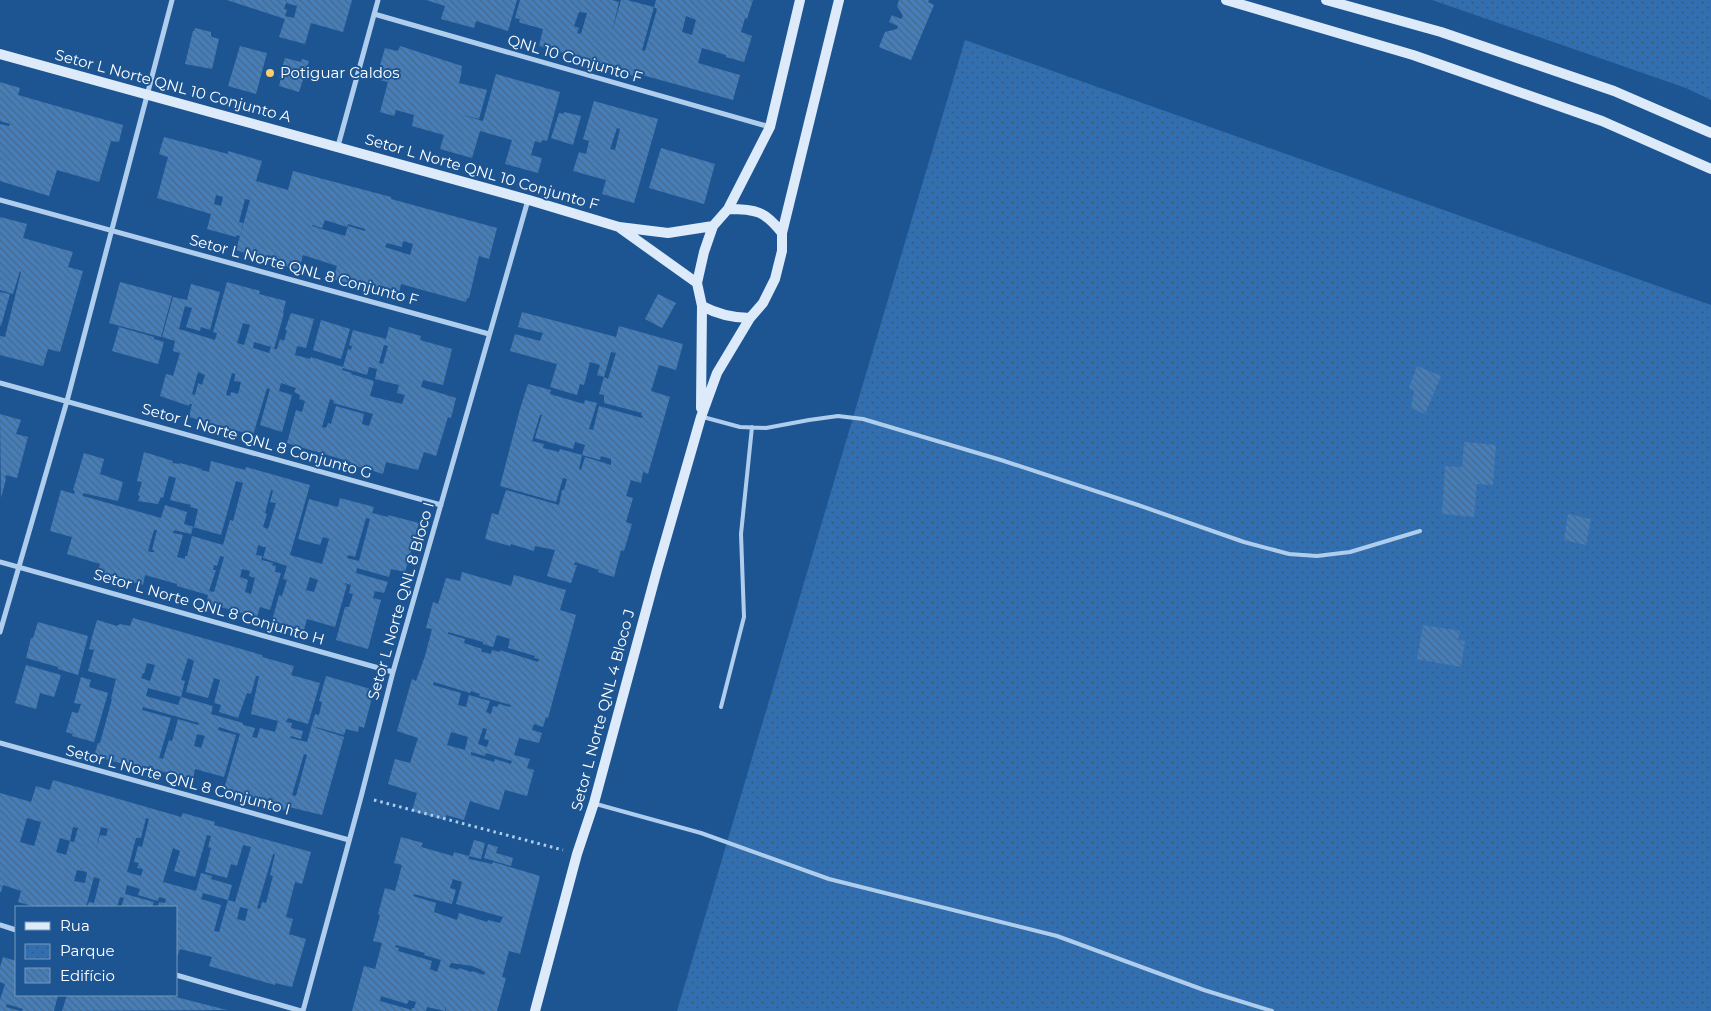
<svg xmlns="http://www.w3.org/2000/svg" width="1711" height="1011" font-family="Montserrat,sans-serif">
<defs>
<pattern id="park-dots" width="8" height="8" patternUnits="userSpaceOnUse" patternTransform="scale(1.25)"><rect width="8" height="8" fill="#316fb0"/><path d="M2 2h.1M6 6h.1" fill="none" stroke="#415a74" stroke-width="1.8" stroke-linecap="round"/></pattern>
<pattern id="building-back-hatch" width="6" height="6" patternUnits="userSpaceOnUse" patternTransform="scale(1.25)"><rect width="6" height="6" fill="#467eb9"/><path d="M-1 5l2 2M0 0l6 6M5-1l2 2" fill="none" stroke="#496888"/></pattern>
</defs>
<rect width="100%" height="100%" fill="#1d5593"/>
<path fill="url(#park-dots)" d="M1432,0H1711V100L1686,88Z
M965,40L1711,305V1011H677Z"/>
<path fill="url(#building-back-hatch)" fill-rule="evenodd" d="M227,0H352L343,32L311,23L305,44L279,37L285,19ZM286,3L297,6L294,18L285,16L287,10L284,9Z
M426,0H517L508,31L476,21L474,28L441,19L445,6Z
M520,0H612L619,2L612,32L621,0H627L654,7L642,50L645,51L657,9L654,7L656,0H753L747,19L745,18L741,32L752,36L744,62L726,57V55L702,48L698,63L740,75L733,100L635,73L634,76L602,67L603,64L539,46L543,29L521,23L519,22L520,19L515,18ZM579,12L587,13L581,34L577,33L579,28L574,26ZM686,16L696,20L692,35L682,32Z
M899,0H929L928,2L934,5L911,60L879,47L885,32L897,29L898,26L889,22L892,15L901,19L903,16L897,6Z
M195,28L211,32V36L212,37L219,39L212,69L185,64L193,31H194Z
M240,46L267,53L256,94L228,86Z
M400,46L462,66L461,70H462L459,83L487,90L479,119L458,114L483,121L496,74L560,92L547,141L542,140L541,143L535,141L531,155L542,158L538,173L505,164L512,140L480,131L472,158L440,149L444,135L412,126L414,115L396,110L394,116L380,112L388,82L376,79L380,65L385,48L396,51V50L398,51Z
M285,58L301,62L302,59L309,61L299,92L279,86L281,78H279Z
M0,82L20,88L18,95L123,125L119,142L111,141L99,182L57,170L49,196L0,181V124L9,126L10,124L0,121Z
M594,101L658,119L634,203L602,194L606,180L573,171L579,152L586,154L589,141L583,139ZM617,128L620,129L615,150L610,149Z
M564,112L581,116L573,145L551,138L559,113L564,114Z
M164,137L228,154V151L262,161L256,181L288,190L293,171L391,197V199L497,228L489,259L479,256L469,298H467L466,302L401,284L399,293L366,284L365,287L333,279L337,266L303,255L299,270L236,250L250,200L245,199L239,222L243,223L240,236L237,235L236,237L207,229L211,214L157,198L168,157L159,154ZM216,195L223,197L221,206L214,204ZM325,220L347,227L348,224L365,229V231L348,226L345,236L312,226V225L322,228ZM403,241L413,244L410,255L385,247L387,243L402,247Z
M661,148L715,164L704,204L649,188Z
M0,217L27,224L23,238L73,252L68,267L83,271L60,352L48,349L43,366L0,355V336L5,337L21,272L20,271L13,294L0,290Z
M120,282L172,296L161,337L109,323Z
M227,282L260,291L259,294L286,301L283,312L284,313L274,349H277L280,339L284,341L287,330H285L291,313L314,319L306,348L297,346L295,355L310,359L311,357L343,367L348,349L351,350L352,346L349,345L353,330L386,339L389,327L421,336L420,340L452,349L443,385L423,380L421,387L456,398L451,418L448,417L436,456L424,452L418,470L386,462L383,474L350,464L351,462L287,443L296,410L302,412L305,401L299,399L300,395L294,392L296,388L281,383L279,391L292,395L282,432L260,425L270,389L267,388L253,435L189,417L192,404H189V406L160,396L166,374L173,376L180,353L173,351L175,341L162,337L173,297L187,300L191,284L220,292L210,330L201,327L200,331L186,327L192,308L185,306L179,329L215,340L217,333L213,332ZM243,323L250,325L244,345L237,343ZM254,342L271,347L269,353L253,348ZM384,345L388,346L383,364L379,363ZM343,367V368L367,375L369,367L377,369L375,379L399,385L397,393L405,395L402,404L370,396L374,381L351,374L352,373L342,370ZM236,370L234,381L241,382L238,394L231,392L230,396L226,395L232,373L235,374ZM198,372L205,375L202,385L198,383L195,395L192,394ZM330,399L334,401L333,403L373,414L369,426L362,424L364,414L336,406L331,424L328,423L326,428L322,427Z
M0,292L10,294L1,326L0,325Z
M658,294L676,303L662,328L645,319Z
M522,312L616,337L619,326L683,344L676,370L659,365L651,391L670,397L648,474L643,472L641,483L631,480L626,496L633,498L626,522L632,524L624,551L621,550L614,577L598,572L599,570L575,562L574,565H577L571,583L547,576L555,550L535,546L534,551L511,544L510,546L485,539L492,513L498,515L506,490L559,505L562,490H564L567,479L563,478L556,502L500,486L520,409L528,384L551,390L550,394L584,404L585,400L597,403L589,429L593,430L599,406L642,418L643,416L641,415L642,413L604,403V395L599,394L604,377L608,379L616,353L611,352L604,377L597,375L600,365L590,362L584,385L580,384L577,395L550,387L557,364L510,351L515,334L540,341L543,333L518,327ZM540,415H542L535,438L573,449L575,442L585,445L582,455L560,449L559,452L543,448L544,444L532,441ZM582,455L600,460L601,456L611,459V465L585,457L581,470L579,469Z
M321,320L350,329L341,359L313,350Z
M119,327L154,337V339L164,342L158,364L112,351Z
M1417,366L1441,376L1425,414L1411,408L1414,390L1409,388Z
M0,414L21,420L16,434L28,437L17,478L6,475L5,478L6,479L1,498Z
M1464,442L1496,445L1493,485L1477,484L1474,517L1442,514L1445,466L1462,467Z
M144,452L173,461L172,463L179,464L180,463L202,469L201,470L209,472L211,461L245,470L246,467L310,485L290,555L322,564L329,539L323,537L320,545L298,539L309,499L338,507L340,498L374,507L372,513L388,517V515L419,523L405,572L391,569L389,577L357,568L356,573L388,582L384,593L375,591L373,598L381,600L368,649L336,640L345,607H349L353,594L349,593L351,585L345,583V584L347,585L335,627L307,619L304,630L272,621L279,595L282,596L287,580L283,579L287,566L263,558L266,547H263L258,545L256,555L262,556L261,563L262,560L273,563L272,565L276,566L275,572L281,573L270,610L260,607L257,617L206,603L208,595L177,586V584L145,575L143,585L98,572L100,564L67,554L72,537L50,531L61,490L74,494L75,491L73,490L84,453L104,459L100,474L123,482L118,501L83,493V496L161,518L165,505L187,512L184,524L194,527L198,509L190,507L191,505L170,500L176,478L169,476L163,498L161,497L158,504L138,501L140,496L138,495L142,482L137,481ZM236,481L243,483L233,521L230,520L223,545L192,536L187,556H185V559L177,557L183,535L173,533L174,530L191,534L193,527L221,535ZM271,490L273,491L270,502L276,503L268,529L263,527L267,514L265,513ZM366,518L370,519L359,561L347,558L348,555L355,557ZM154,530H157L152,550H154V552H151L148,551ZM220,556L224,557L214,592L209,591L216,570H213L214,565L217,566ZM242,569L250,571L249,576L255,578L251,594L245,592L248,580L240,577ZM310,577L318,580L314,592L306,590Z
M1568,514L1591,519L1586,545L1564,540Z
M462,572L511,586L514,575L566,590L560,610L576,615L548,718L546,717L543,727L534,724L532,730L542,733L539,743L519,738L514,755L530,759L527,768L534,770L527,796L505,790L499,810L470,801L464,820L446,815L445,820L412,811L417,793L388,784L395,759L410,763L418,738L397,731L412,679L416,681L425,656L432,629L426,628L433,602L438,604L446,578L460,581ZM448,632L483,642V644L493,647L497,635L510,639L508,648L535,656L534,658L539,659L538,662L500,650V652L492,650L491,654L482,652L481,651L482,649L464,643L465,639L448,634ZM434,682L470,693L471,691L480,694L479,696L511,705L510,707L499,704L497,707L493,706L491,714L486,712L490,701L469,695L466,707L458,705L461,693L433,685ZM483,728L487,729L484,739L489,740L487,747L478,744ZM451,732L468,737L465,750L447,745ZM471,752L485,756L486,753L512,761L511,764L495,759L494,762L471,755Z
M133,618L262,655V657L294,666L291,675L320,683L308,724L288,718L286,722L292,723L291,728L303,731L301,739L291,736L290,738L307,742L315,714L319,715L322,702L319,701L326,676L374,690L364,728L359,726L358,732L346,729L344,735L316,727V728L344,737L322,815L289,807L288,811L256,802L257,798L224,789L240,734L219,727L218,730L236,735L224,777L195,769L193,779L160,771L159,774L94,756L98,743H100L112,699H111L116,679L88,671L94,650L89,649L92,637L97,620L117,626L120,624L130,626ZM188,658L194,661L186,692L208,698L214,678L220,680L214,703L221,705L219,712L238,718L247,693L251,694L256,676H259L251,714L278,721L275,732L260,728L257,738L252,737L255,728L243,725V723L211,714L213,706L181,697L178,705L146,696L148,688L181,697L185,681L181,680ZM147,663L155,665L150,681L141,678L143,673L144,674ZM143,707L199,723L198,725L178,719L172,741L169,740L163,759L159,758L171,718L142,710ZM197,734L205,736L201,748L194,746ZM304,754L307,755L296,796L292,795Z
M38,622L88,636L78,675L58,669V667L26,658L31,638H33Z
M1423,625L1460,631L1458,640L1465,641L1461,667L1417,659Z
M26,665L61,675L54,697L40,693L36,709L15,703Z
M81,677L91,680L89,687L108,693L94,742L72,736L73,734L66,732L72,712L78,713L81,704L74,703Z
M53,780L181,817L183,813L215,822L214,825L311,852L302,884L295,882L286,917L293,919L289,934L306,939L292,987L275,983V985L209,966L212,957L180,949L176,959V907H158L159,902L165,903L166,899L159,897L158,901L138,895L140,889L127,885L125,894L154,902L152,907H121L124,898L120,897L117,907H87L89,902L94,903L100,879L94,877L86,907H36L18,902L21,891L3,885L1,892H0V793L31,802L36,786L50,790ZM27,818L41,822L34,846L20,842ZM146,818L149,819L142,847L138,846L134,862L139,863L137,868L143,869L141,876L127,872L136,838H141ZM73,827L78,828L74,842L93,848L70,841L66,855L56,852L60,838L70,841ZM101,827L108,829L106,836L100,835L96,849ZM207,835L211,836L208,847L211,848L205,872L227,878L231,864L237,866L243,845L251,847L235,902L228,900L219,932L214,931L221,905L201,899L203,893L228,900L232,885L211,879L212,876L201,873L196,891L163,882L173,848L180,851L174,871L195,877ZM273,854H275L270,875L273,876L266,903L262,902L260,909L257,908ZM77,870L87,872L85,883L74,881ZM240,907L248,909L245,921L237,919Z
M401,837L423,843L421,847L453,856L454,852L469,856V859L492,864L493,862L540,876L520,954L509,951L502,977L506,978L497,1011H446V1006L445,1011L427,1007L426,1011H352L364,966L375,969L382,943L373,941L380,915L378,914L385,888L395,891L402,865L394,863ZM453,879L462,882L456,904L503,917L500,923L488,920L487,922L459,913L457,920L434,912L436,903L413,896L414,894L452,904L456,890L450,888ZM396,945L425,953L424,955L441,960L437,972L430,969L432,961L398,951L399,948L395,947ZM451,963L472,966L482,970V971L485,972L484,975L472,971L471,972L459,968L458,970L449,967ZM381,996L407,1004L409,1000L416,1002L414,1008H412V1010L380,1001Z
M474,840L485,843L481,859L469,856Z
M488,844L498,847L496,853L513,858L511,866L484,858Z
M3,957L16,961V995H58L54,1011H22L23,1009L7,1004L6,1007L20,1011H0V1000L5,984L0,982V967Z
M67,995H168L227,1010L62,1011Z"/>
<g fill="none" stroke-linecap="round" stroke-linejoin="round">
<path stroke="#afceee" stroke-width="3" stroke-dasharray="2.5 4" stroke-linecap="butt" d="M374,800L563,850"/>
<path stroke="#afceee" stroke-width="4" d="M703,417L740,427L766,428L809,420L838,416L863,419L1001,460L1138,505L1244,542L1289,554L1317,556L1350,552L1420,531
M721,707L744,617L741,534L752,427
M596,804L701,833L829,879L1057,936L1204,990L1272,1011"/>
<path stroke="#afceee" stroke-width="5" d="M374,14L770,127
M338,146L378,0
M0,200L489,334
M0,383L441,505
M0,562L393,672
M0,632L67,401L172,0
M0,743L349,840
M0,925L16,930
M176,975L301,1011
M303,1011L361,797L393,672L528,200"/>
<path stroke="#dceafa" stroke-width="10" d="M1226,0L1413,55L1602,121L1711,169
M1326,0L1441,32L1614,91L1711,133
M0,54L529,200L619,227L668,233L713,226
M728,209C756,209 765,211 782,233
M620,228L697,283
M750,318C732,318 717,314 702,306L697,283L704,252L713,226L728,209L770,127L800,0
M701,408L702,306
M535,1011L577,854L594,803L657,570L701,417L717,373L750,318L763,303L775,279L782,251V233L839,0"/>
</g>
<circle fill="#fdce6e" stroke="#1d5593" stroke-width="2" cx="270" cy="73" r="5"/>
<g text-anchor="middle" stroke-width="4" stroke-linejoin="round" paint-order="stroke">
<g font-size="15" fill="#fff" stroke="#1d5593">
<text transform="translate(575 59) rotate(16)" y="5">QNL 10 Conjunto F</text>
<text transform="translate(173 86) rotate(15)" y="5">Setor L Norte QNL 10 Conjunto A</text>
<text transform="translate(482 172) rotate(16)" y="5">Setor L Norte QNL 10 Conjunto F</text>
<text transform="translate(304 270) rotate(15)" y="5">Setor L Norte QNL 8 Conjunto F</text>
<text transform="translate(257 441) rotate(16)" y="5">Setor L Norte QNL 8 Conjunto G</text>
<text transform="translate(401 601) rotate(-74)" y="5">Setor L Norte QNL 8 Bloco I</text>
<text transform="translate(209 607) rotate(16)" y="5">Setor L Norte QNL 8 Conjunto H</text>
<text transform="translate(603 710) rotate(-75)" y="5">Setor L Norte QNL 4 Bloco J</text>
<text transform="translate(178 780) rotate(15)" y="5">Setor L Norte QNL 8 Conjunto I</text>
</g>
<g font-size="15" fill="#fff" stroke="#1d5593" text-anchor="start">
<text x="280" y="78">Potiguar Caldos</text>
</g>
</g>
<rect x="15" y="906" width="162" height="90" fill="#1d5593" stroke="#7799be"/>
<rect x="25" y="922" width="25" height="8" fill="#dceafa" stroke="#7799be"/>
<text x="60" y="931" font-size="15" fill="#ffffff">Rua</text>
<rect x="25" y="944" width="25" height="15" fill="url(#park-dots)" stroke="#7799be"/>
<text x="60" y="956" font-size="15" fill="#ffffff">Parque</text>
<rect x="25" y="968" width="25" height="15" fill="url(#building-back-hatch)" stroke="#7799be"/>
<text x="60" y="981" font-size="15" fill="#ffffff">Edifício</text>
</svg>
